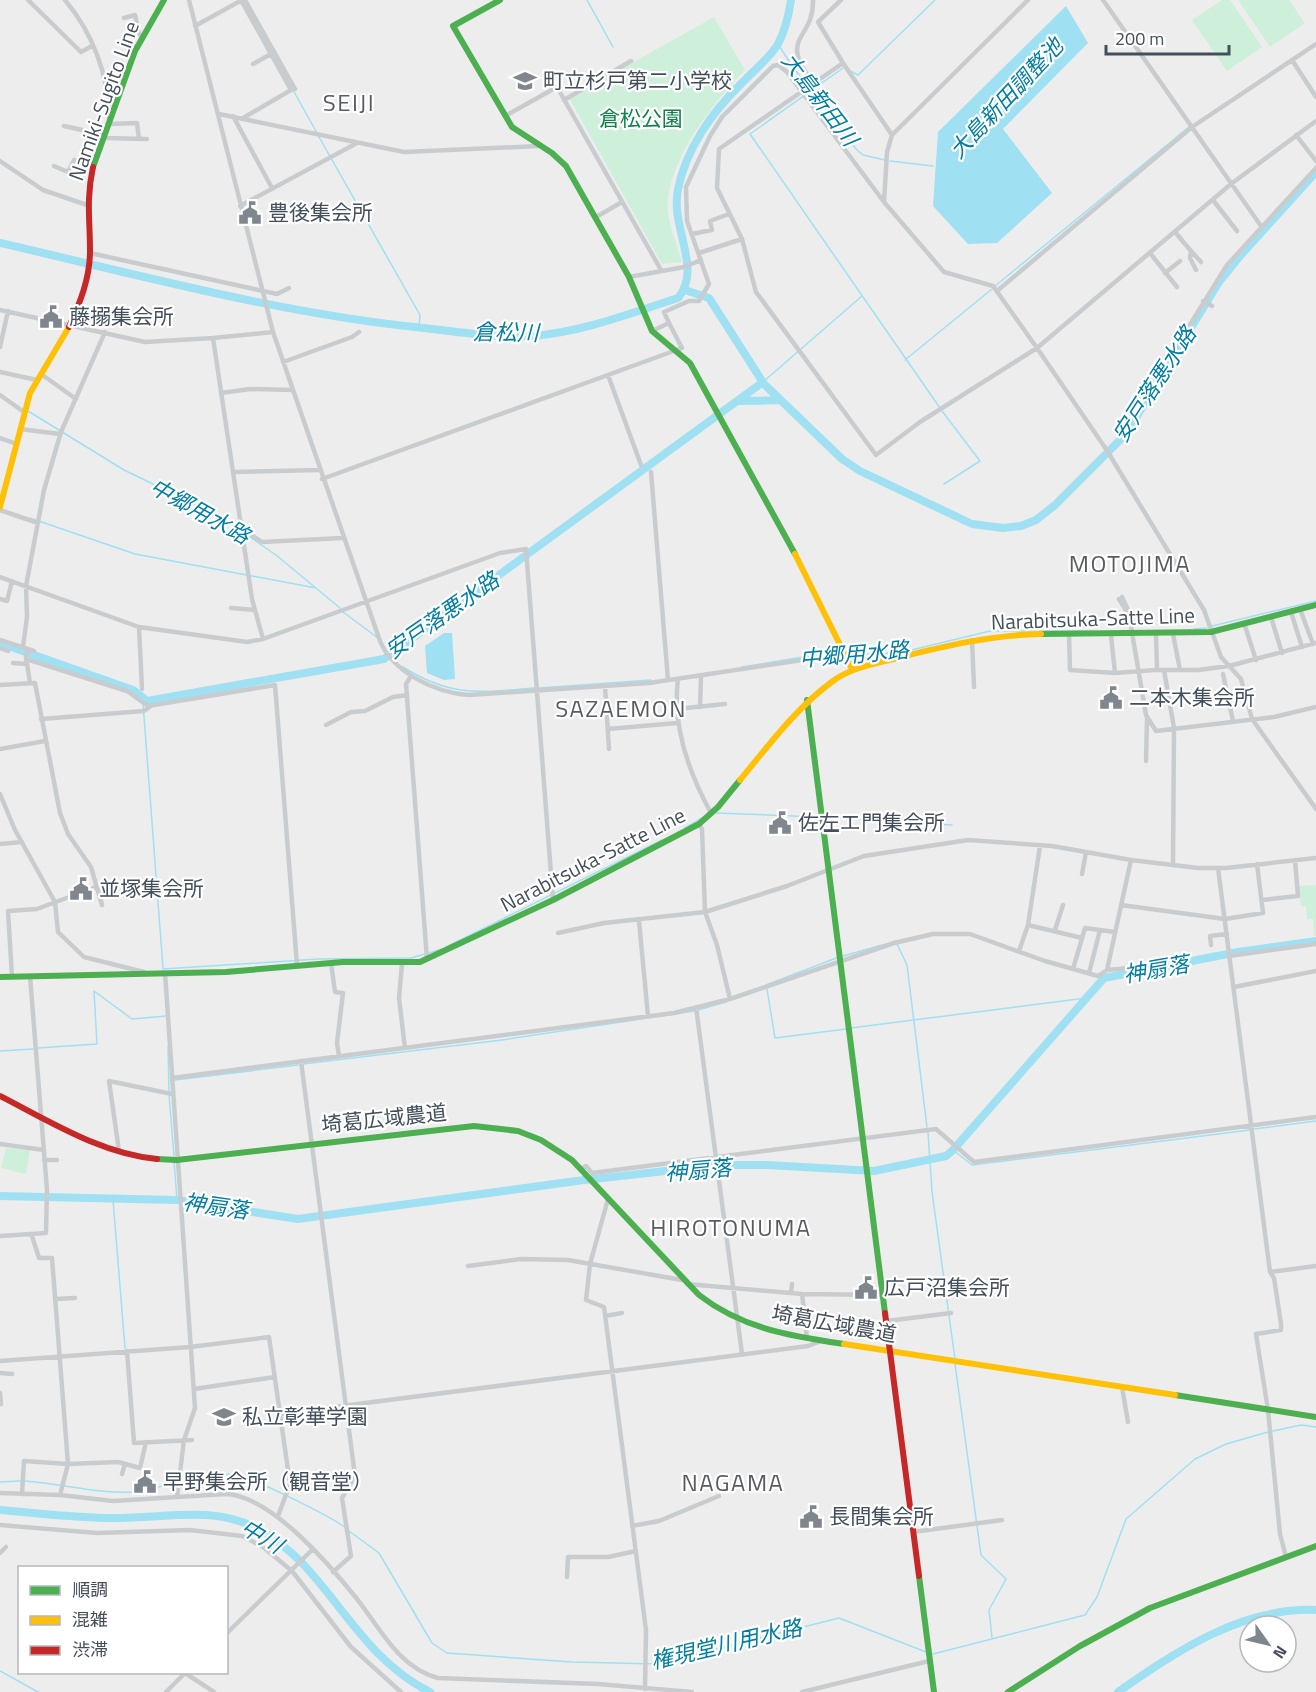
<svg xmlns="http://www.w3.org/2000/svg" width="1316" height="1692" font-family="'Titillium Web','Noto Sans JP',sans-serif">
<rect width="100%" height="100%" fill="#eeeded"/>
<path fill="#cef0db" d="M1222,0H1230L1262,47L1227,71L1192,20Z
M1238,0H1289L1305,23L1270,47Z
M714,17L745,70C713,103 664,164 668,213C670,229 678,246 682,262L662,264L569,98Z
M1316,885V936H1314L1313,919H1307L1306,906H1301L1298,886Z
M6,1148L30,1150L26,1174L1,1168Z"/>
<path fill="#9fe0f2" d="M1066,6L1088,43L1003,129L1052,193L997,243L968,244L933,206L938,132Z
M444,633H452L455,679L444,680L427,673L425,646Z"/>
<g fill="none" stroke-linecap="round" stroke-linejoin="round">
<path stroke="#9fe0f2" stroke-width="1.5" d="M587,0L613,47
M778,44L792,66L857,150L863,155L885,160
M843,68L750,134L940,408
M850,71L858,75L935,0
M293,90L317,133
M319,137L420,315L419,328
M890,161L933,166
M995,286L1189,127
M905,360L992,289
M763,382L862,296
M28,411L124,470L211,512L239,529
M942,411L980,461L944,484
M30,518L135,554L316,588
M247,535L276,555L340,608
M343,612L378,638
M1212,626L1316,601
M1194,629L1207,628
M849,655L899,653L990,631H1091
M403,667C452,698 480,692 534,688
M742,667L803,657L841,655
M539,688L651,680
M143,703L163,968
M716,813L819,817
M824,817L952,825
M685,828L702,818
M897,944L907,965L927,1127
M446,947L662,840
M429,953L442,949
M843,956L882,945
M163,969L318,959L411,958L425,954
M766,985L839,957
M767,989L775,1038L846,1029
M698,1010L726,1002
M851,1028L1086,998
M168,1047L169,1091
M38,1048L97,1044L94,991L132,1019L166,1016
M0,1051L33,1049
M303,1064L502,1040L694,1011
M175,1080L298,1065
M169,1095L174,1156
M1254,1129L1316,1121
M928,1132L932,1192L955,1359
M953,1150L972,1165L1250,1130
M174,1161L177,1200
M113,1200L125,1348
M955,1364L981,1555L1006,1579L989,1610L992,1638
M1273,1431L1301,1425L1316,1427
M25,1481C62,1484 99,1494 136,1492C149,1492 163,1484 177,1483
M0,1482L20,1481
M182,1483C199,1483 214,1474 232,1474C246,1474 332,1517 346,1528
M349,1531L379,1553L432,1643L447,1653L572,1662L657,1664L839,1618L926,1652
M933,1654L1085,1615L1097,1597L1126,1519L1195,1459L1226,1444L1268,1432
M0,1671L38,1692"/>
<path stroke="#9fe0f2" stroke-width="8" d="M0,243C140,275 281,314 424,328C460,332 497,338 533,336C582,332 631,313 678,298C703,268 670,228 678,189C686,149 712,112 741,84C753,71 769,59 778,44C785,31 789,14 791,0
M685,290L709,298L764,384L842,459L860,471L972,524L1003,528L1021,526L1036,520L1055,505L1126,434L1219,282L1240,256L1316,172
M738,401L780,400
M0,643L133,690L147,701L384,659L763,382
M0,1196L177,1200L298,1219L584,1180L720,1165H767L874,1171L946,1156L953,1150L1104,978L1238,952L1316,941
M0,1510C38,1513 76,1518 113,1518C196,1517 239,1498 303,1564C346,1610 372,1663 430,1692
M1118,1692C1177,1651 1242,1607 1316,1610"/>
<path stroke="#c9cccf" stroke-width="4.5" d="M28,0L81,52L92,46
M65,0C92,32 109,75 109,118
M189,0L273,332L213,338
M241,0L291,90L243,118
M245,0L295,89
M813,0C814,42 776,35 814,84
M841,0L818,22L843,63L719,149L717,188L742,239L756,292L876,455L920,422L1037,348L1106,449L1204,610L1221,657L1241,679L1252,719L1316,809
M1103,0L1261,226
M124,18L135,15L139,34L142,36
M195,26L242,0
M1292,60L1316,97
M843,63L892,135L887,152L884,202L944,272L993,286L1037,348L1231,184L1316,121
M253,64L271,54
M564,100L631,61
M219,114L404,152L539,146
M233,116L272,188
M505,116L557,87L661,270
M109,124L137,123L139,139
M64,126L105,135
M892,135L1028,0
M1296,135L1316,161
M104,138L147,139
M0,161L43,190L87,205
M54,166L68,172L74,160L93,166
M1213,200L1237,231
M240,206L357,143
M596,217L622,202
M1175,232L1191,251L1190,258L1196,270
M692,234L712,230L710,221L729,214
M1191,251L1201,262
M90,253L277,294L289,288
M699,253L742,239
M1150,253L1177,287
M1165,273L1180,261
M629,277L684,267L701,260
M997,291L1192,127L1316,44
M1203,301L1212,306
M0,310L145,342L213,338L252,599L263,639
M669,323L664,312L689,301H699L709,284L687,221L686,187L710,136L722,117L773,66L778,65L787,72L884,202
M273,332L380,641C393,672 435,693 469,695L649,683L809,659L848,657
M0,347L8,311
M283,362L352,337L359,332
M0,372L37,380
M41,374L76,399
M608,375L641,465
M221,393L250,389L292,390
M0,395L24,412
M1131,414L1166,356L1168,360L1227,265L1316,168
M20,429L60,434
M0,438L17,444
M233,472L319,470
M651,472L668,680
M322,479L682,348L669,323L652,331
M0,510L38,523
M241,528L262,542L342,538
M0,577L139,627L247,642L263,639L500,553L526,549L553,900
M1122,597L1133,621
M0,599L7,601L12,581
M1119,599L1129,615L1146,715L1156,731L1274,717L1316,707
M231,608L255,610
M1300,609L1313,644
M1291,612L1302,647
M1271,617L1282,653
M1244,623L1256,660
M139,627L142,689
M1156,634L1157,670
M1173,634L1180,670
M1069,635L1070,670L1115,673L1155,670H1198L1229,666L1316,643
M1111,635L1115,673
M0,640L34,651
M972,640L974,687
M23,647L27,617L26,586L44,490L61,432L105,332
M0,648L8,651
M28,649L26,657L30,683
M26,659L127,691L148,706L275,685L297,965
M13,663L27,664
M1164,670L1174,728L1173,864
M1223,674L1233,721
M411,676L406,684L427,959
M678,679C672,725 689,773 711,813
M0,685L35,683L60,813L68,834L91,867L102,905
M605,686L609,749
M700,707L701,676
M676,709L725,704
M41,719L144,711L151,706
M326,725L351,712L365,711L393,697L407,695
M608,729L677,723
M0,749L45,741
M1146,761L1147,719
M0,794L15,830L55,902L58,932L84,957L144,972
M0,844L22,842
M1218,868L1270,1272L1274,1278L1281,1324V1330L1256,1334L1268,1410L1280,1534L1286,1557
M1082,874L1086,852
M1262,900L1298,896L1295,860
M1121,905L1225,919L1263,913L1257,864
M639,921L648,1016
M1028,925L1082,938
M1055,930L1063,905
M558,933L604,923L705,912L702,829L699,824
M1211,945L1210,936L1227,934
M1019,951L1028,925L1040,846
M1229,956L1316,944
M331,963L335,992L343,993L337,1043L339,1056
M402,964L399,998L405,1048
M1073,969L1085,928L1115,932
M1107,970L1130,968
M165,973L195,1408L184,1440L177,1497
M1089,973L1100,930
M12,977L8,911L37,909L96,887
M1234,987L1316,971
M730,999L717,945L705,912L787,886L864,856L968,840L1052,846L1131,860L1198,868H1226L1316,858
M696,1007L742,1354
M301,1061L355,1476L342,1498L351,1556L333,1572
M172,1078L674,1013L730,999L894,943L933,934H970L1045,961L1098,976L1107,970L1131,860
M0,1144L44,1150
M119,1151L109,1081L172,1094
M44,1160H57
M581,1169L586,1166L592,1173L936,1129L974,1162L1316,1117
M608,1199L590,1264L586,1300L604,1307L646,1630L645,1689
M0,1236L46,1233L47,1190L30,976
M32,1236L39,1258H52L68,1464L60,1495
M468,1266L521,1259L568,1260L682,1280
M1270,1272L1316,1266
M687,1284L802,1294L884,1295
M791,1293L792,1284
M802,1294L807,1338
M55,1299L75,1298
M605,1316L622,1313
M887,1321L951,1313
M127,1351L134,1443L192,1440
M0,1361L190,1347L269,1337L290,1484L278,1516
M0,1373L12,1374
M1122,1387L1128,1422
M194,1389L275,1377
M0,1393L1,1404
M280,1414L808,1346L821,1341
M122,1474L125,1464
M0,1493L60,1495L113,1501L226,1494C271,1496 330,1565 357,1599C380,1628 399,1668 438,1678L598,1684L692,1692
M22,1494L24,1461L68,1464L118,1462L140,1468L146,1442
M0,1525L97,1533L190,1530L242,1536L263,1547L292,1571L351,1647L401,1692
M632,1526L659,1521L719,1496
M913,1532L1002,1520
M0,1553L6,1547
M567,1577L568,1557H608L636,1551
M226,1634L312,1550
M185,1673L214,1692
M166,1692L186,1672
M802,1692L929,1661"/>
<path stroke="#4caf50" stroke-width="6" d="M500,0L453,26L512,127L552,153L566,166L629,277L652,331L690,363L795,554
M93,167L135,51L164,0
M1041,634L1211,632L1316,605
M807,700L885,1313
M0,977L226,972L343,962H420L553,900L699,824L718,807L740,780
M157,1159L177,1160L474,1126L518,1131L541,1140L572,1160L699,1295C743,1329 791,1336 844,1344
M1175,1395L1316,1417
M919,1576L934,1692
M1008,1692L1080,1646L1150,1608L1316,1546"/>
<path stroke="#ffc107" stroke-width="6" d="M0,507L30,393L69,327
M795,554L852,669
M740,780C769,745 796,708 833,681C852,667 875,664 897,658C945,646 991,635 1041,634
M844,1344L1175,1395"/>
<path stroke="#c62828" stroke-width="6" d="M69,327C80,303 90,278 90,251C90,219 86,200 93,167
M0,1096C49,1121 101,1154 157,1159
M885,1313L919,1576"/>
</g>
<defs>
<g id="school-bare" transform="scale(1.8)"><path d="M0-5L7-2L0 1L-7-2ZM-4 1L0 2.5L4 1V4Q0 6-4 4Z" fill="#7f868e" stroke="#fff" stroke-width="2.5" paint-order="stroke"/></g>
<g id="civic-bare" transform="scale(1.8)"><path d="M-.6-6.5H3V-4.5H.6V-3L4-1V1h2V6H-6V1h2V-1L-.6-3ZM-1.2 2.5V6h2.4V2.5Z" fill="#7f868e" stroke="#fff" stroke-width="2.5" paint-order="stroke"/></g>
</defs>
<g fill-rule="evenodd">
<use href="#school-bare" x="525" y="81"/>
<use href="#civic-bare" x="250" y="213"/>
<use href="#civic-bare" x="51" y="317"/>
<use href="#civic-bare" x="1111" y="698"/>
<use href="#civic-bare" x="780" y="823"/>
<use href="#civic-bare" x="81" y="889"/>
<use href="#civic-bare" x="866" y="1288"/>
<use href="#school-bare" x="224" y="1417"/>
<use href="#civic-bare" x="145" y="1482"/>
<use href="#civic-bare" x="811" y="1517"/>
</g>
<g text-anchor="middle" stroke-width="4.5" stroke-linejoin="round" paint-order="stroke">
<g font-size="21" fill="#434f5b" stroke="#fff" text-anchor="start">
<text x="543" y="88">町立杉戸第二小学校</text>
<text x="268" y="220">豊後集会所</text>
<text x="69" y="324">藤搦集会所</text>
<text x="1129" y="705">二本木集会所</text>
<text x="798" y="830">佐左エ門集会所</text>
<text x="99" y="896">並塚集会所</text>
<text x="884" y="1295">広戸沼集会所</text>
<text x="242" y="1424">私立彰華学園</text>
<text x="163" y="1489">早野集会所（観音堂）</text>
<text x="829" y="1524">長間集会所</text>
</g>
<g font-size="21" fill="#434f5b" stroke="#fff">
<text transform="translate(104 101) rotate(-70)" y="7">Namiki-Sugito Line</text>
<text transform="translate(1093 619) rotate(-2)" y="7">Narabitsuka-Satte Line</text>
<text transform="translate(593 860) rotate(-27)" y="7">Narabitsuka-Satte Line</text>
<text transform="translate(384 1119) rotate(-6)" y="7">埼葛広域農道</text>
<text transform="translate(834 1324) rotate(10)" y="7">埼葛広域農道</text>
</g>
<g font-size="21" fill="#0d834a" stroke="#fff">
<text x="641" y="126">倉松公園</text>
</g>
<g font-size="22" font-style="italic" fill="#027ea1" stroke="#fff">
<text transform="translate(1006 98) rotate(-47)" y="8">大島新田調整池</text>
<text transform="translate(820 99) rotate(53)" y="8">大島新田川</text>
<text transform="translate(506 332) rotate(1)" y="8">倉松川</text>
<text transform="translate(1154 384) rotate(-57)" y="8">安戸落悪水路</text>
<text transform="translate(200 511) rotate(29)" y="8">中郷用水路</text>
<text transform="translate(442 615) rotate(-35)" y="8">安戸落悪水路</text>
<text transform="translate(854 654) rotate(-5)" y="8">中郷用水路</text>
<text transform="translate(1156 969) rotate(-10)" y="8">神扇落</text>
<text transform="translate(698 1170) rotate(-5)" y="8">神扇落</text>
<text transform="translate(216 1206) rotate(8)" y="8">神扇落</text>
<text transform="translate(262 1536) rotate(31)" y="8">中川</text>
<text transform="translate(726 1644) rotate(-13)" y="8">権現堂川用水路</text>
</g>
<g font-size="24" letter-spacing="1.5" fill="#585c62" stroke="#fff">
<text x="349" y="111">SEIJI</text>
<text x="1130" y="572">MOTOJIMA</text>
<text x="621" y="717">SAZAEMON</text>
<text x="731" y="1236">HIROTONUMA</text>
<text x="733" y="1491">NAGAMA</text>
</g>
</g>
<rect x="18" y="1566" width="210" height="108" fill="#ffffff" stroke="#b4b9bd" stroke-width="1.5"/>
<rect x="30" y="1586" width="30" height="9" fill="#4caf50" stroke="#b4b9bd" stroke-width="1.5"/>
<text x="72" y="1596" font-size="18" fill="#434f5b">順調</text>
<rect x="30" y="1616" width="30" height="9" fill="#ffc107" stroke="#b4b9bd" stroke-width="1.5"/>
<text x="72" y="1626" font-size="18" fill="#434f5b">混雑</text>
<rect x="30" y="1646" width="30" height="9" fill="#c62828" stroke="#b4b9bd" stroke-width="1.5"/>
<text x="72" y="1656" font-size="18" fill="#434f5b">渋滞</text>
<g transform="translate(1268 1644) rotate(124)"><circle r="28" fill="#ffffff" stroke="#b4b9bd" stroke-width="1.5"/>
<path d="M0-4.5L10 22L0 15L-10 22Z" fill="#7f868e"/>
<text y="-9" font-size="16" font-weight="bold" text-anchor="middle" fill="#434f5b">N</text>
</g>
<path d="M1106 45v9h123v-9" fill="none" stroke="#434f5b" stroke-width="3"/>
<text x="1115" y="45" font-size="18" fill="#434f5b" stroke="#ffffff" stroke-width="4.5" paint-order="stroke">200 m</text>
</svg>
